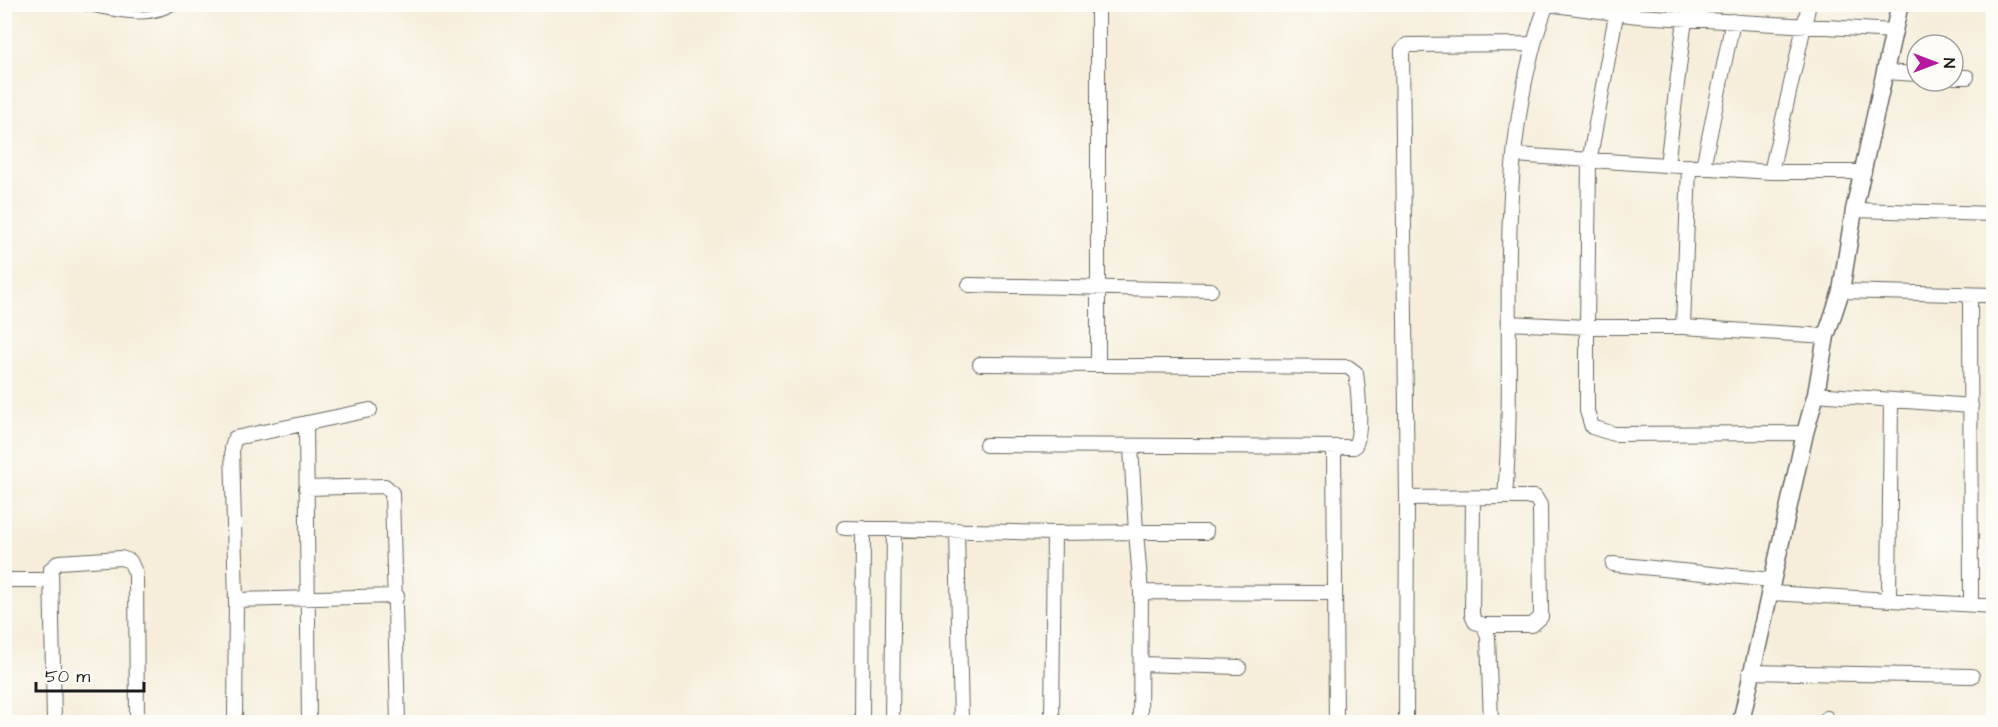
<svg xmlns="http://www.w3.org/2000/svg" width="1998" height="727" font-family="'Architects Daughter',sans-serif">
<rect width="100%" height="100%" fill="#fdfcf7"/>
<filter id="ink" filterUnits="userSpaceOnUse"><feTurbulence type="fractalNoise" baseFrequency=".0167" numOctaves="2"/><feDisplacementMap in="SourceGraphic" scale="12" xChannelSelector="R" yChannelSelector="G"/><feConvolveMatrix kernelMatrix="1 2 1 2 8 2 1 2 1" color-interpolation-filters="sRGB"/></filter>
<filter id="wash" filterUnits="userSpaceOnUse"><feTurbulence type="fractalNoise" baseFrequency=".008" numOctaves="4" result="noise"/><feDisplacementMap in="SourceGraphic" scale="24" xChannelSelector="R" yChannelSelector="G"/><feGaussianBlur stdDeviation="1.35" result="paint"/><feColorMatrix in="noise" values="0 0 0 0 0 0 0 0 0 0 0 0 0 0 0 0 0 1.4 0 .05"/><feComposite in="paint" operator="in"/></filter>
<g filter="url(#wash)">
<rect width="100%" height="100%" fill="#f6eedb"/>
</g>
<g filter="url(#ink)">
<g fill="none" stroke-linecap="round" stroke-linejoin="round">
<g stroke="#68665f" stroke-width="9">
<path id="service" d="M70,4C105,9 146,26 177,4"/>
</g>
<g stroke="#68665f" stroke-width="16">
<path id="minor" d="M1098,4V365
M1547,4L1638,16L1894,31
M1618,4L1589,162L1587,327H1683L1689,166
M1885,72L1917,74
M1953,77H1967
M1515,155L1771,172H1864
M1667,165L1685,19
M1703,167L1733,21
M1771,172L1809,4
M1854,210L1994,214
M969,285L1211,290
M1841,291L1994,295
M1970,296L1971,603
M1509,323L1587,327V411L1592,427L1614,434L1805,433
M1683,327L1826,336
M980,364L1348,367L1356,373C1358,389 1363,436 1354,447L986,445
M1816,394L1971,406
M370,410L235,438L232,448L236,600L397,596
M306,423L309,722
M1131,447L1136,532H1206
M1334,449L1336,722
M306,488L385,486L392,493L398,722
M1407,498L1402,50L1407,45L1532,44
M1473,498L1472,615L1475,622L1484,625L1488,637L1491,722
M844,528L1054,533L1136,532L1141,592L1140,722
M957,530L961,722
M1613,564L1771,580
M4,580H49
M1141,592L1333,593
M1770,593L1994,606
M1889,600L1891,401
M1484,625H1532L1541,617L1540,505L1535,497H1505
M1141,664L1239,667
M1750,672L1972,676
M1827,718V722
M54,722L51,569L59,562L121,558L130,561L136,574L137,722
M235,722L236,600
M862,722L863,528
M892,722L894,529
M1052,722L1054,533
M1406,722L1407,498L1505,497C1518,334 1489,163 1546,6"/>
</g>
<g stroke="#68665f" stroke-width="19">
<path id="tertiary" d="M1741,722L1805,433L1816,394L1826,336L1841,291L1854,210L1900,4"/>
</g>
<use href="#service" stroke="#fff" stroke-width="7"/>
<use href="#minor" stroke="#fff" stroke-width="14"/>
<use href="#tertiary" stroke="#fff" stroke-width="16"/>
</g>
</g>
<rect width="1998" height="727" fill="none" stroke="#fdfcf7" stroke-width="24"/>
<g transform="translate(1935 63) rotate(90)"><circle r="28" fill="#fdfcf7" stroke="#a3a29f" stroke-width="1.5"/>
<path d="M0-4.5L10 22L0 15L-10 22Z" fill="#b5179e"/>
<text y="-9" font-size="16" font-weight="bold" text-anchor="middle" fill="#1c1c1c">N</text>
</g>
<path d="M36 682v9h108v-9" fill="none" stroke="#1c1c1c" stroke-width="3"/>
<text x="45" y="682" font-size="18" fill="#1c1c1c" stroke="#fdfcf7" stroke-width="4.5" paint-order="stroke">50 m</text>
</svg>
